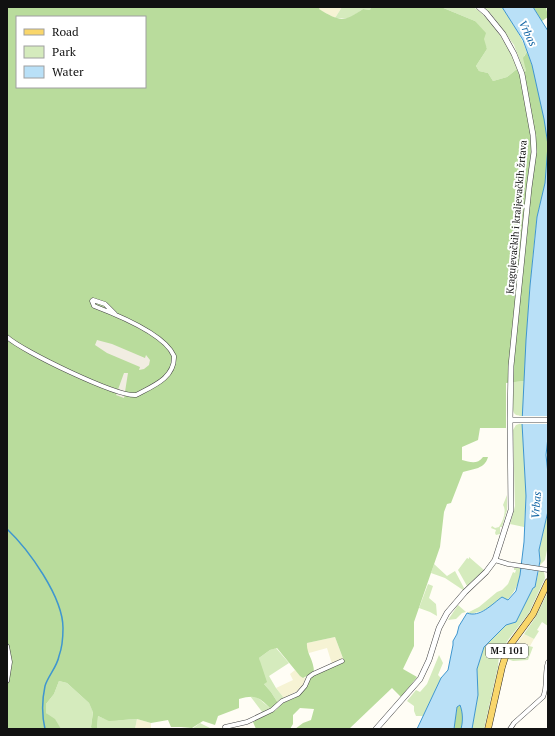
<svg xmlns="http://www.w3.org/2000/svg" width="555" height="736" font-family="'PT Serif',serif">
<rect width="100%" height="100%" fill="#fffdf5"/>
<path fill="#f6f3d4" d="M320,7H342L335,18L318,9Z
M524,634L534,639L530,646L517,643Z
M335,637L343,659L332,664L327,648L309,653L306,648L307,643Z
M295,670L303,678L307,677L303,685L297,691L284,698L276,688L293,680L290,674Z
M137,719L151,723V729H135Z"/>
<path fill="#d5ebbd" d="M342,7H371L370,10L363,9L350,18H335Z
M441,7C449,7 466,5 472,7C484,10 506,43 512,54C514,59 516,64 517,69L507,77L493,81L488,73L479,71L476,66L487,49L475,21Z
M483,7H502C512,22 521,36 527,52L524,56L526,71L524,72L514,45L491,14Z
M524,381L523,416C520,416 516,416 514,413C511,408 514,389 514,382Z
M522,423L526,496L524,527L510,524L515,506L513,430L516,425Z
M507,495V510L502,527H500V534L496,535L495,533L496,530L491,528L492,526L495,528L499,527C503,521 507,511 503,505Z
M548,511V545L545,560L539,566L540,561L539,550Z
M469,557L484,570L467,586L458,570L467,558L469,559Z
M434,564L447,576L455,571L464,588L463,590L445,578L431,573Z
M514,568H521C519,582 517,590 507,600L497,601L488,609L471,614L467,613L479,607L497,592L502,590L508,584L513,572L515,573L516,570H514Z
M539,570L544,571L545,578L529,613L508,640L499,656L498,667L484,729H472L478,695L477,669L484,647L506,625L520,613L533,588L535,587Z
M428,584L433,586L429,598L436,604L437,616L430,612L419,608Z
M548,592V626L542,622L537,630L539,631L534,639L524,634L535,618Z
M458,605L466,612L462,613L456,619L448,620Z
M517,643L533,647L528,660L513,661L507,659Z
M276,648L289,663L269,676L276,688L284,698L278,703L271,692L264,684L259,658L270,650Z
M439,655L443,663L438,675L441,678L423,716H416L414,711V706L407,701L416,690L420,692L427,684Z
M59,681L67,683L89,703L93,711L91,727L92,729H61L46,713V704L54,694Z
M250,696L257,697L271,709L263,713Z
M98,716C109,722 125,720 137,719L135,729H97Z
M200,723L210,728L221,729H192Z"/>
<path fill="#b9dc9c" fill-rule="evenodd" d="M7,7H320L319,9C339,21 343,23 363,9L370,10L371,7H441L475,21L486,33L484,39L487,49L476,66L479,71L488,73L493,81L507,77L517,69L519,74L526,71L523,58L527,52C543,92 552,141 545,183C543,195 539,206 537,218C530,273 527,327 524,381L506,383V428H480L478,440L462,447V460C470,462 477,465 483,457H488C485,469 473,469 463,472L451,503L447,504L444,512L440,547L414,622V646L403,669L417,677L401,697L392,688L349,729H295L303,723L311,720L314,709L300,708L293,715V724L290,729H256L253,722L276,710L283,703L295,698L304,690L311,678L315,675L344,661L335,637L307,643C306,653 314,660 314,672L303,678L300,676L277,648L270,650L259,658L267,682L264,684L271,692L278,703L271,709C259,697 256,694 239,699V708L218,716L215,725L203,721L192,728L181,727H171L168,720L151,723L137,719L109,721L98,716L97,729H92L91,727L93,712L89,703L67,683L59,681L54,694L46,704V713L55,719L61,729H7ZM17,17H145V87H17Z
M533,7H546L548,17L542,21Z
M460,705C463,713 463,720 461,729H454L457,707Z"/>
<path fill="#f1ede2" d="M97,340L112,344L145,358L146,355L150,360L149,365L144,369L139,370L140,367L107,353L95,345Z
M124,373H128L124,398L116,395Z"/>
<path fill="#b9e0f7" stroke="#3f96cf" d="M502,7H533L548,31V437L546,455L548,474V511L539,550L540,561L535,587L533,588L516,622L506,625L484,647L477,669L478,695L472,729H461C463,721 463,713 460,705L457,707L454,729H417L441,678L448,670L453,645V641L457,634L459,626L467,613C480,618 492,604 502,597L508,600L516,591L520,575L524,542L526,496L522,423L526,340L530,286L537,217L545,183L548,145L544,119L532,65L523,40Z"/>
<path fill="#fffdf5" d="M521,416H548V424H520Z"/>
<g fill="none" stroke-linecap="round" stroke-linejoin="round">
<path stroke="#3f96cf" stroke-width="1.5" d="M7,529C29,550 63,597 63,628C63,637 62,648 59,656C57,667 48,676 45,686C42,700 42,716 45,729"/>
<g stroke="#444" stroke-width="5">
<path id="minor" d="M7,337C22,351 117,397 136,395C153,386 175,378 174,356C165,334 115,314 94,306L92,301L93,300L105,304L115,314
M495,560L508,564L548,570
M7,646L10,662L7,681
M226,729L225,727L247,722L272,710L282,701L298,694L305,686L309,677L313,674L342,661
M510,729L514,723L543,697C548,686 544,674 548,662"/>
</g>
<g stroke="#444" stroke-width="6">
<path id="tertiary" d="M510,420H548
M376,729L420,679L429,660L439,628L447,613L465,592L486,572L495,560L511,510L510,420L511,366L529,188L534,152L533,135L522,74L514,54L503,34L486,13L479,7"/>
</g>
<g stroke="#222" stroke-width="7">
<path id="primary" d="M488,729L502,667L508,648L533,614L548,582"/>
</g>
<use href="#minor" stroke="#fff" stroke-width="4"/>
<use href="#tertiary" stroke="#fff" stroke-width="5"/>
<use href="#primary" stroke="#f9d66b" stroke-width="6"/>
</g>
<g text-anchor="middle" stroke-width="4" stroke-linejoin="round" paint-order="stroke">
<rect fill="#fff" stroke="#585858" stroke-width="1" x="486" y="644" width="42" height="14" rx="3"/>
<g font-size="9" font-weight="bold" fill="#111">
<text x="507" y="654">M-I 101</text>
</g>
<g font-size="10" fill="#111" stroke="#fff">
<text transform="translate(516 217) rotate(-85)" y="4">Kragujevačkih i kraljevačkih žrtava</text>
</g>
<g font-size="11" font-style="italic" fill="#1768a6" stroke="#fff">
<text transform="translate(528 33) rotate(64)" y="4">Vrbas</text>
<text transform="translate(536 505) rotate(-86)" y="4">Vrbas</text>
</g>
</g>
<rect width="555" height="736" fill="none" stroke="#111111" stroke-width="16"/>
<rect x="16" y="16" width="130" height="72" fill="#ffffff" stroke="#a0a0a0"/>
<rect x="24" y="29" width="20" height="6" fill="#f9d66b" stroke="#a0a0a0"/>
<text x="52" y="36" font-size="12" fill="#111111">Road</text>
<rect x="24" y="46" width="20" height="12" fill="#d5ebbd" stroke="#a0a0a0"/>
<text x="52" y="56" font-size="12" fill="#111111">Park</text>
<rect x="24" y="66" width="20" height="12" fill="#b9e0f7" stroke="#a0a0a0"/>
<text x="52" y="76" font-size="12" fill="#111111">Water</text>
</svg>
